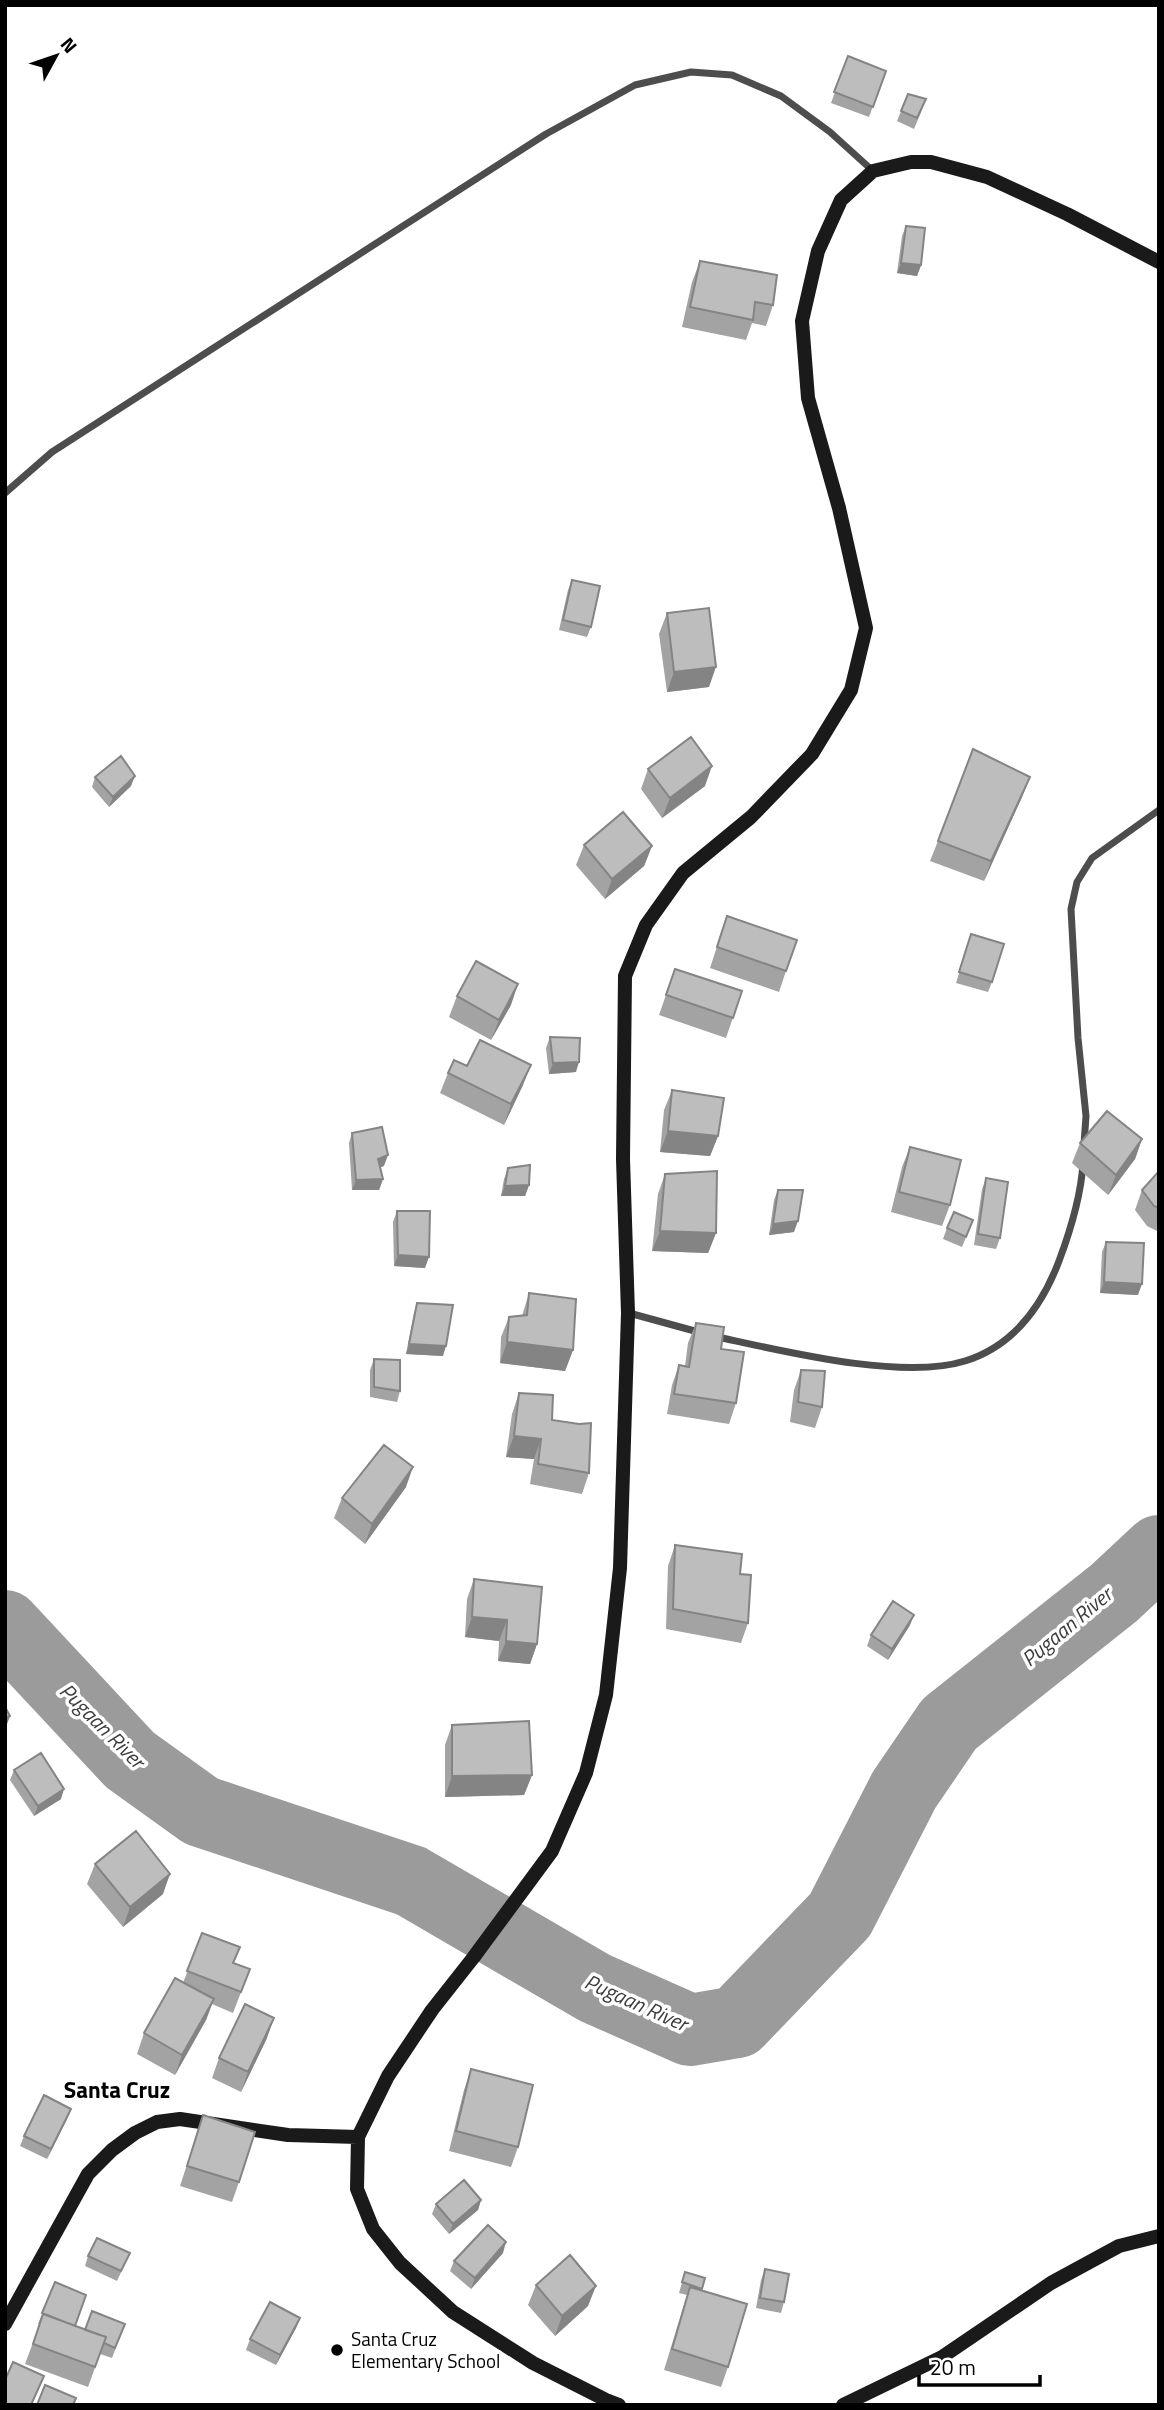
<svg xmlns="http://www.w3.org/2000/svg" width="1164" height="2410" font-family="'Titillium Web',sans-serif">
<rect width="100%" height="100%" fill="#fff"/>
<g fill="none" stroke-linecap="round" stroke-linejoin="round">
<path stroke="#9b9b9b" stroke-width="72" d="M5,1626L130,1760L201,1811L411,1881L595,1988L690,2030L737,2022L840,1915L904,1790L949,1724L1114,1593L1159,1551"/>
<path stroke="#4d4d4d" stroke-width="7" d="M5,493L52,452L546,134L635,85L691,72L732,75L781,96L830,132L873,171
M1084,1144L1086,1116L1078,1038L1071,909L1077,882L1092,858L1159,810
M629,1313L702,1333
M713,1336C779,1350 901,1381 965,1361C1013,1346 1042,1306 1059,1261C1071,1229 1081,1197 1083,1163"/>
<path stroke="#1a1a1a" stroke-width="14" d="M5,2324L88,2174L112,2150L135,2133L157,2122L180,2119L288,2135L358,2137
M619,2405L606,2400L533,2363L453,2312L400,2263L373,2229L357,2189L358,2137L388,2076L432,2010L473,1958L552,1851L586,1773L606,1695L620,1568L628,1313L623,1159L625,976L646,925L683,873L751,817L812,754L851,690L866,628L839,508L808,398L802,321L818,251L841,200L873,171L911,162H931L987,177L1067,214L1159,262
M843,2405L942,2357L1051,2283L1119,2246L1159,2236"/>
</g>
<path fill="#a3a3a3" d="M848,56L886,71L869,117L831,103Z
M908,94L922,110L914,129L897,121Z
M906,226L921,265L917,276L897,273L902,236Z
M700,261L773,305L766,326L752,323L746,340L682,327L692,282Z
M572,580L591,627L587,637L559,630L568,590Z
M667,613L709,687L667,692L659,634Z
M648,769L705,786L662,818L641,789Z
M95,777L131,786L109,807L92,787Z
M1030,777L1022,797L984,881L930,861L938,841Z
M584,845L652,846L644,866L605,899L576,865Z
M727,916L786,971L779,992L710,968Z
M971,934L992,982L988,992L956,983Z
M675,969L742,991L726,1038L659,1015Z
M457,996L511,1005L491,1040L449,1017Z
M550,1037L576,1072L549,1074L546,1048Z
M467,1066L523,1085L504,1125L440,1093L448,1073Z
M672,1090L718,1136L710,1156L660,1152L664,1110Z
M352,1133L384,1166L380,1167L383,1179L379,1190H352L349,1143Z
M1142,1139L1135,1159L1108,1195L1072,1163L1080,1143Z
M910,1147L950,1205L942,1226L891,1212L902,1167Z
M508,1168L529,1185L525,1196H501L504,1179Z
M1159,1171V1232L1147,1226L1135,1210L1142,1190Z
M665,1174L716,1233L708,1253L652,1251L658,1194Z
M986,1178L1000,1238L996,1249L974,1245L982,1189Z
M778,1190L794,1232L769,1235L774,1200Z
M397,1211L425,1268L394,1266L393,1222Z
M973,1220L962,1247L943,1239L947,1228Z
M1106,1242L1138,1295L1100,1293L1102,1252Z
M529,1293L573,1350L565,1371L500,1363L501,1337L509,1317L522,1316Z
M417,1303L443,1356L406,1354L414,1313Z
M696,1323L721,1349L736,1403L729,1424L667,1414L672,1385L679,1365L685,1366L688,1343Z
M374,1359L400,1391L397,1402L370,1397V1370Z
M801,1370L822,1407L815,1428L790,1422L794,1390Z
M519,1393L552,1420L589,1473L582,1494L530,1484L534,1459L506,1457L512,1414Z
M406,1487L365,1544L334,1518L342,1498Z
M675,1545L740,1574L748,1623L741,1643L666,1629L668,1566Z
M474,1579L537,1644L530,1664L498,1661L499,1641L465,1637L467,1599Z
M910,1625L888,1660L867,1646L871,1635Z
M452,1725L532,1775L524,1795L445,1797V1745Z
M14,1770L61,1799L34,1816L10,1780Z
M95,1864L163,1894L123,1927L87,1884Z
M202,1933L234,1963L250,1969L233,2013L212,2004L206,2020L175,2075L137,2054L144,2033L183,1983Z
M267,2038L241,2092L212,2078L219,2058Z
M471,2069L518,2147L511,2167L449,2151L464,2090Z
M203,2115L239,2182L232,2202L180,2186Z
M67,2119L47,2159L20,2146L24,2136Z
M481,2200L478,2210L449,2234L432,2214L436,2204Z
M130,2253L117,2281L85,2266L88,2256Z
M503,2253L471,2289L450,2271L454,2261Z
M765,2269L784,2302L781,2313L756,2308L761,2280Z
M685,2272L705,2278L701,2290L728,2367L721,2387L664,2370L687,2295L679,2293Z
M55,2282L75,2326L85,2330L125,2324L112,2358L100,2354L88,2387L25,2364L40,2324H38Z
M536,2285L588,2306L555,2336L528,2305Z
M300,2318L296,2328L276,2365L246,2350L250,2339Z"/>
<path fill="#848484" d="M901,263L921,265L917,276L897,273Z
M716,667L709,687L667,692L674,672Z
M712,766L705,786L662,818L670,798Z
M135,776L131,786L109,807L113,797Z
M1030,777L1022,797L984,881L991,861Z
M652,846L644,866L605,899L612,879Z
M518,984L511,1005L491,1040L499,1020Z
M579,1062L576,1072L549,1074L553,1063Z
M531,1065L523,1085L504,1125L511,1104Z
M668,1131L718,1136L710,1156L660,1152Z
M1142,1139L1135,1159L1108,1195L1116,1175Z
M388,1155L384,1166L375,1169L378,1159Z
M383,1179L379,1190H352L356,1180Z
M529,1185L525,1196H501L505,1186Z
M798,1221L794,1232L769,1235L773,1224Z
M660,1231L716,1233L708,1253L652,1251Z
M398,1255L429,1257L425,1268L394,1266Z
M1104,1282L1142,1284L1138,1295L1100,1293Z
M507,1342L573,1350L565,1371L500,1363Z
M409,1344L446,1346L443,1356L406,1354Z
M514,1436L541,1439L534,1459L506,1457Z
M413,1467L406,1487L365,1544L372,1524Z
M914,1615L910,1625L888,1660L892,1649Z
M472,1617L507,1620L499,1641L465,1637Z
M506,1641L537,1644L530,1664L498,1661Z
M10,1716L6,1727H5V1718Z
M532,1775L524,1795L445,1797L452,1776Z
M64,1789L61,1799L34,1816L38,1806Z
M170,1874L163,1894L123,1927L130,1907Z
M214,1999L206,2020L175,2075L182,2055Z
M274,2018L267,2038L241,2092L248,2072Z
M71,2109L67,2119L47,2159L51,2149Z
M481,2200L478,2210L449,2234L453,2224Z
M506,2242L503,2253L471,2289L475,2278Z
M596,2286L588,2306L555,2336L562,2316Z
M300,2318L296,2328L276,2365L280,2355Z"/>
<path fill="#bdbdbd" stroke="#848484" stroke-width="2" d="M848,56L886,71L873,107L834,92Z
M908,94L926,99L917,118L901,111Z
M906,226L925,228L921,265L901,263Z
M700,261L777,275L773,305L755,302L753,320L690,307Z
M572,580L600,586L591,627L563,620Z
M709,608L716,667L674,672L667,613Z
M691,737L712,766L670,798L648,769Z
M973,749L1030,777L991,861L938,841Z
M121,756L135,776L113,797L95,777Z
M623,812L652,846L612,879L584,845Z
M727,916L797,940L786,971L717,947Z
M971,934L1004,944L992,982L959,972Z
M476,961L518,984L499,1020L457,996Z
M675,969L742,991L733,1018L666,995Z
M550,1037L580,1038L579,1062L553,1063Z
M480,1040L531,1065L511,1104L448,1073L454,1060L467,1066Z
M672,1090L724,1098L718,1136L668,1131Z
M1107,1111L1142,1139L1116,1175L1080,1143Z
M382,1127L388,1155L378,1159L383,1179L356,1180L352,1133Z
M910,1147L961,1160L950,1205L899,1192Z
M530,1165L529,1185L505,1186L508,1168Z
M717,1171L716,1233L660,1231L665,1174Z
M1159,1171V1208L1154,1206L1142,1190Z
M986,1178L1008,1182L1000,1238L978,1234Z
M778,1190H803L798,1221L773,1224Z
M397,1211H430L429,1257L398,1255Z
M954,1212L973,1220L966,1237L947,1228Z
M1106,1242L1144,1243L1142,1284L1104,1282Z
M529,1293L576,1299L573,1350L507,1342L509,1317L527,1315Z
M417,1303L453,1305L446,1346L409,1344Z
M696,1323L724,1327L721,1349L744,1352L736,1403L674,1394L679,1365L689,1367Z
M374,1359L400,1360V1391L374,1387Z
M801,1370L825,1371L822,1407L798,1402Z
M519,1393L553,1395L552,1420L579,1424L591,1423L589,1473L538,1464L541,1439L514,1436Z
M384,1445L413,1467L372,1524L342,1498Z
M675,1545L742,1554L740,1574L751,1575L748,1623L673,1609Z
M474,1579L542,1587L537,1644L506,1641L507,1620L472,1617Z
M893,1601L914,1615L892,1649L871,1635Z
M5,1707L10,1716L5,1718Z
M529,1721L532,1775L452,1776V1725Z
M41,1753L64,1789L38,1806L14,1770Z
M136,1831L170,1874L130,1907L95,1864Z
M202,1933L240,1947L233,1963L250,1969L241,1992L187,1971Z
M175,1978L214,1999L182,2055L144,2033Z
M245,2004L274,2018L248,2072L219,2058Z
M471,2069L533,2085L518,2147L456,2131Z
M44,2095L71,2109L51,2149L24,2136Z
M203,2115L255,2132L239,2182L187,2166Z
M464,2180L481,2200L453,2224L436,2204Z
M488,2225L506,2242L475,2278L454,2261Z
M97,2238L130,2253L121,2271L88,2256Z
M570,2255L596,2286L562,2316L536,2285Z
M765,2269L789,2274L784,2302L760,2298Z
M685,2272L705,2278L702,2289L682,2282Z
M55,2282L86,2295L75,2326L42,2313Z
M690,2287L747,2304L728,2367L672,2349Z
M270,2302L300,2318L280,2355L250,2339Z
M92,2311L125,2324L115,2348L104,2343L106,2337L85,2330Z
M43,2314L106,2337L95,2367L33,2344Z
M13,2362L44,2376L31,2405L5,2404V2380Z
M45,2385L76,2398L73,2405H37Z"/>
<circle fill="#000" stroke="#fff" stroke-width="2.5" cx="337" cy="2350" r="7"/>
<g text-anchor="middle" stroke-width="7" stroke-linejoin="round" paint-order="stroke">
<g font-size="19" fill="#000" stroke="#fff" text-anchor="start">
<text x="351" y="2346">Santa Cruz<tspan x="351" dy="22">Elementary School</tspan></text>
</g>
<g font-size="21" font-style="italic" fill="#3c3c3c" stroke="#fff">
<text transform="translate(1067 1627) rotate(-40)" y="7">Pugaan River</text>
<text transform="translate(102 1726) rotate(45)" y="7">Pugaan River</text>
<text transform="translate(636 2003) rotate(24)" y="7">Pugaan River</text>
</g>
<g font-size="23" font-weight="bold" fill="#000" stroke="#fff">
<text x="117" y="2098">Santa Cruz</text>
</g>
</g>
<rect width="1164" height="2410" fill="none" stroke="#000000" stroke-width="14"/>
<g transform="translate(56 56) rotate(50)" stroke="#ffffff" stroke-width="5" paint-order="stroke">
<path d="M0-5L12 26L0 18L-12 26Z" fill="#000000"/>
<text y="-10" font-size="19" font-weight="bold" text-anchor="middle" fill="#000000">N</text>
</g>
<path d="M919 2375v10h121v-10" fill="none" stroke="#000000" stroke-width="3.5"/>
<text x="930" y="2375" font-size="21" fill="#000000" stroke="#ffffff" stroke-width="5" paint-order="stroke">20 m</text>
</svg>
